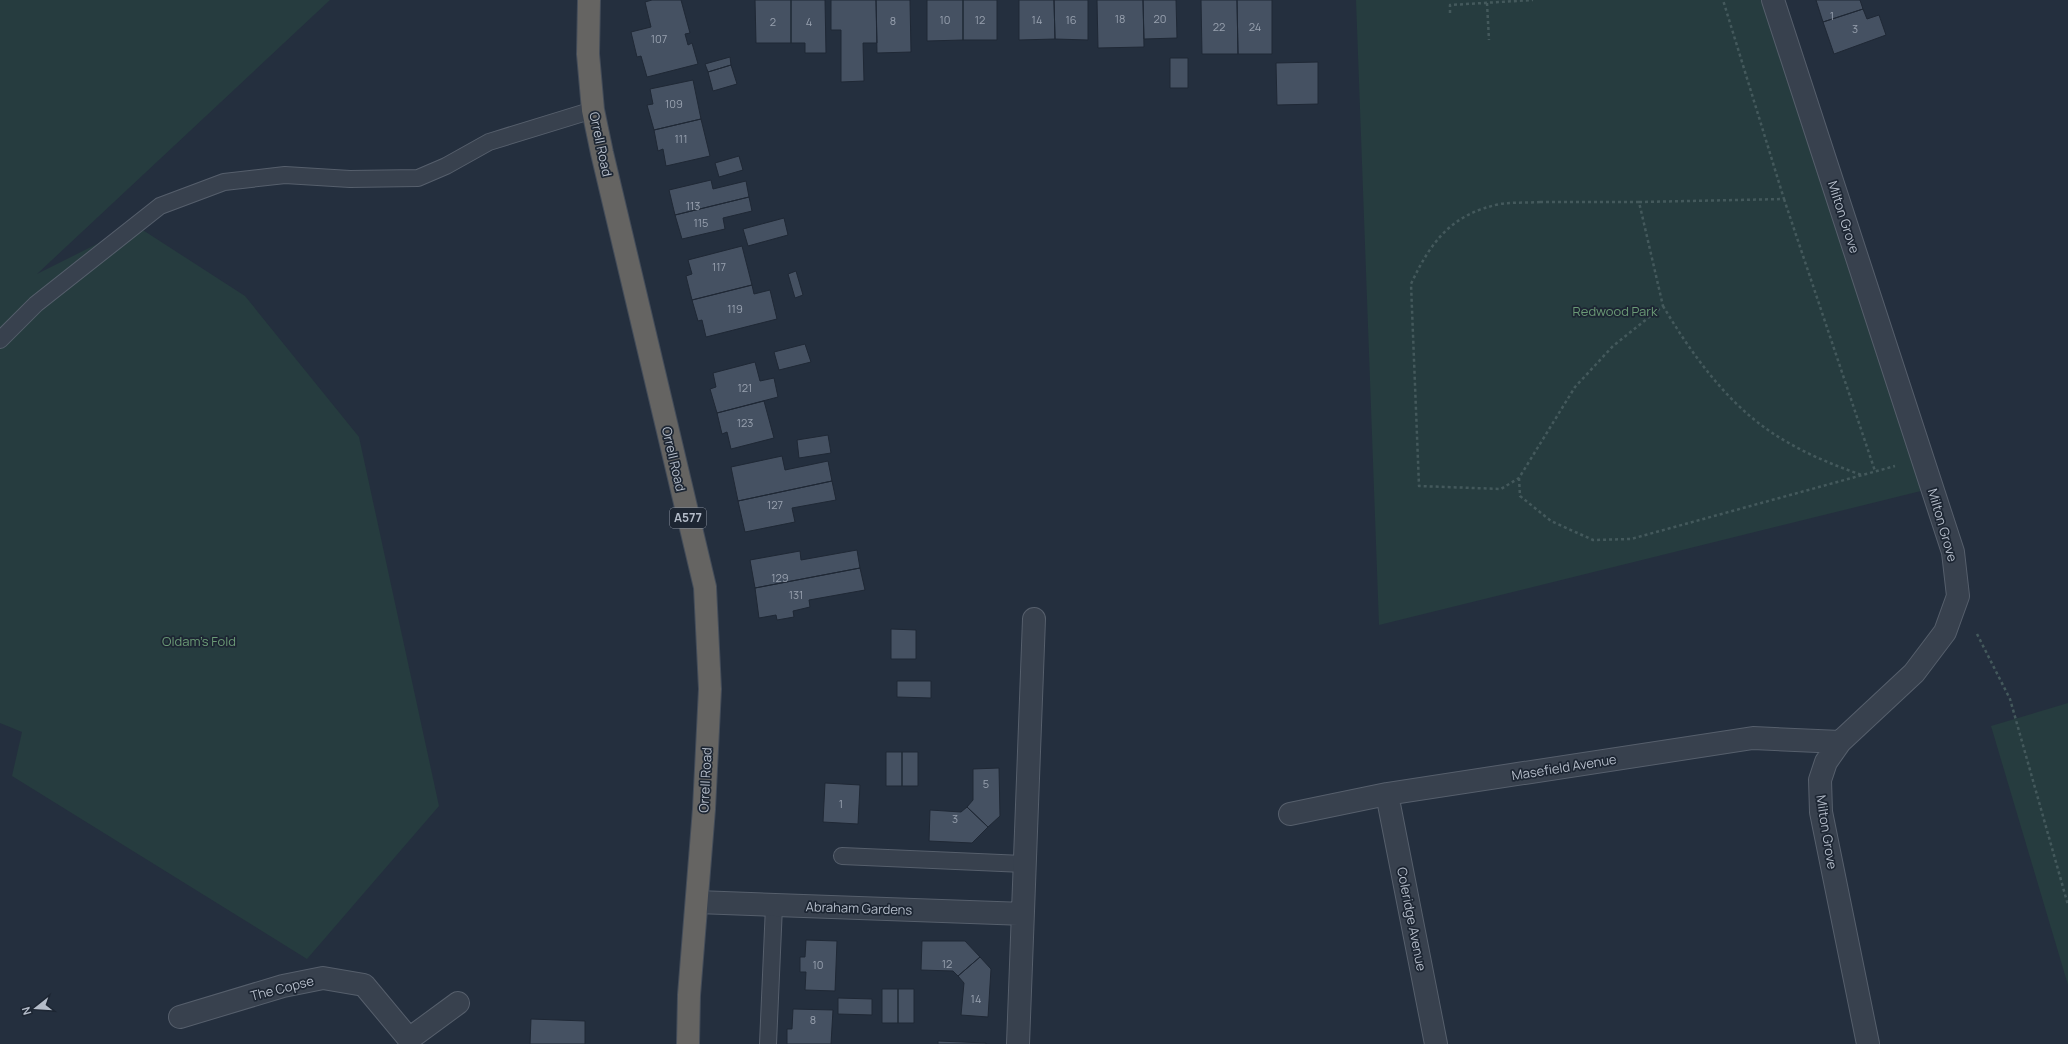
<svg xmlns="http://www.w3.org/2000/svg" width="2068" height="1044" font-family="Manrope,sans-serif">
<rect width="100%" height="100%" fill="#242f3e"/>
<path fill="#263c3f" d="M0,0H330L37,274L135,225L245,296L359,437L439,806L307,959L12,776L22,732L0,723Z
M1356,0H1773L1933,488L1379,625Z
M2068,703V985L1991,726Z"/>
<path fill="#455162" stroke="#1f2835" d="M652,0H681L690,33L685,34L688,45L692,43L698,64L647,77L641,56L637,57L631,32L651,27L645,2Z
M755,0H791V43H756Z
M791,0H825L826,53H805V43H791Z
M831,0H876L877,43H863L864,81L841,82V30H831Z
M876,0H910L911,52L877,53Z
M927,0H963V40L927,41Z
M963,0H997V40H963Z
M1019,0H1054L1055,39L1019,40Z
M1054,0H1088V40L1055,39Z
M1097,0H1143L1144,47L1098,48Z
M1143,0H1176L1177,38L1144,39Z
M1201,0H1237L1238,54H1202Z
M1237,0H1272V54H1238Z
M1816,0H1860L1863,9L1823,22Z
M1863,9L1867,19L1879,15L1886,35L1834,54L1823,22Z
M730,57L731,65L708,72L705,64Z
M1170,58H1188V88H1170Z
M1318,62V104L1277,105L1276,63Z
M731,65L737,84L713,91L708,72Z
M693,80L701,119L654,130L647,105L653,104L650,89Z
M701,119L710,156L666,166L663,149L658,151L654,130Z
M739,156L743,170L719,177L715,163Z
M711,180L713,189L746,181L749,197L675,215L669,190Z
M749,197L752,211L723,218L725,229L682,239L675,215Z
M784,218L788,235L748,246L743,229Z
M742,246L752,285L692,300L686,276L692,274L688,260Z
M796,271L803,295L795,298L788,274Z
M752,285L754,294L770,290L777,319L706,337L702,320L698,321L692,300Z
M805,344L811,362L779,370L774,352Z
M755,362L760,381L774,378L778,397L717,413L710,389L716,387L713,373Z
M764,401L774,438L731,449L727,432L722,434L717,413Z
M828,435L831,453L799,458L797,440Z
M782,456L785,470L828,461L832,481L738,501L731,467Z
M832,481L836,500L792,508L795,522L745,532L738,501Z
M857,550L860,568L755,588L750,560L800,551L801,560Z
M860,568L865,590L809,600L810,607L793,611L794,617L777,620L776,615L759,618L755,588Z
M891,629L916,630V659H891Z
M897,681H931V698L897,697Z
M886,752H902V786H886Z
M902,752H918V786H902Z
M999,768L1000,816L988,827L967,807L973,800V769Z
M825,783L860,785L858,824L823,822Z
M967,807L988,827L972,843L929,841L930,810L961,812Z
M806,940L837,941L835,991L805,990L806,972H800V957H805Z
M922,941H965L980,957L958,976L953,971L921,970Z
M980,957L991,969L988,1017L961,1015L964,983L958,976Z
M882,989H898V1023H882Z
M898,989H914V1023H898Z
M838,998L872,999V1015L838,1014Z
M793,1009L833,1010L831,1044H787V1029H792Z
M531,1019L585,1021V1044H530Z
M938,1041L986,1043V1044H938Z"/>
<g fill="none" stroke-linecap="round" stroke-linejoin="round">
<g stroke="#565f6c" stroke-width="18">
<path id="service" d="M0,340L36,304L160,206L224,182L285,175L350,179L418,178L446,166L489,142L593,110
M842,856L1024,864
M768,1044L774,906"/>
</g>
<g stroke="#565f6c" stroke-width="24">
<path id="minor" d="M1773,0L1953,552L1958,596L1945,632L1914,673L1840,742L1826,762L1820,780L1821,812L1868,1044
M1387,794L1436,1044
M1290,814L1387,794L1753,738L1840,742
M697,902L1022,914
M180,1017L283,986L323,978L364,985L409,1039L410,1044
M409,1039L458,1003
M1018,1044L1034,619"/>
</g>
<g stroke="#434c59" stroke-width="24">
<path id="trunk" d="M589,0L588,54L593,110L602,153L705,587L710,689L704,809L689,995L688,1044"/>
</g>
<path stroke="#44595c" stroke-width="2.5" stroke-dasharray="3 3" stroke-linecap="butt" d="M1487,3L1489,40
M1450,13V5L1533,0
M1784,199L1875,471
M1540,202H1639L1663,306L1613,346L1575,387L1519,478L1501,489L1419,486L1411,284C1431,241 1452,214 1500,204C1513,202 1527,203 1540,202Z
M1639,202L1784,199L1723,0
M1663,306C1694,358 1733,412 1787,442C1811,456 1836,466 1862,475
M1519,478L1520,496L1551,521L1593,540L1631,539L1895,466
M1977,634L2010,699L2068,905"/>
<use href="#service" stroke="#38414e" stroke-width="16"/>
<use href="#minor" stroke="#38414e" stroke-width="22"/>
<use href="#trunk" stroke="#656462" stroke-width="22"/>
</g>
<g text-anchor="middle" stroke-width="3.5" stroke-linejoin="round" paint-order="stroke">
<g font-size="11" fill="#98a1af">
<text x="1832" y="20">1</text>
<text x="1120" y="23">18</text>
<text x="1160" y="23">20</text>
<text x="945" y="24">10</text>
<text x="980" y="24">12</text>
<text x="1037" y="24">14</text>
<text x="1071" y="24">16</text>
<text x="893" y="25">8</text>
<text x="773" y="26">2</text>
<text x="809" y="26">4</text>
<text x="1219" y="31">22</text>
<text x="1255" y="31">24</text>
<text x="1855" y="33">3</text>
<text x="659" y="43">107</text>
<text x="674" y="108">109</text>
<text x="681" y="143">111</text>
<text x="693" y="210">113</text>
<text x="701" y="227">115</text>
<text x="719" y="271">117</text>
<text x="735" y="313">119</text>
<text x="745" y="392">121</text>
<text x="745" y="427">123</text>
<text x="775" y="509">127</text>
<text x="780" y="582">129</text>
<text x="796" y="599">131</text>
<text x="986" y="788">5</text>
<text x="841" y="808">1</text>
<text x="955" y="823">3</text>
<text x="947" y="968">12</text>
<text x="818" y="969">10</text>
<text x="976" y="1003">14</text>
<text x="813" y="1024">8</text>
</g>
<rect fill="#1d2633" stroke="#878f9c" stroke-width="1" x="670" y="508" width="36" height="20" rx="3"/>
<g font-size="12" font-weight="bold" fill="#b4bcc9">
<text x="688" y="522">A577</text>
</g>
<g font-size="13" fill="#b4bcc9" stroke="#1d2633">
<text transform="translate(601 144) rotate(78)" y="5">Orrell Road</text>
<text transform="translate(1844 217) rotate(72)" y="5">Milton Grove</text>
<text transform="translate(674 459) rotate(77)" y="5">Orrell Road</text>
<text transform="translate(1943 525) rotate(74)" y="5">Milton Grove</text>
<text transform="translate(1564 767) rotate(-9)" y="5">Masefield Avenue</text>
<text transform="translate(705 780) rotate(-87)" y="5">Orrell Road</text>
<text transform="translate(1827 832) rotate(81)" y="5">Milton Grove</text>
<text transform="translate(859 908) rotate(2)" y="5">Abraham Gardens</text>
<text transform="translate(1412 919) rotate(79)" y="5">Coleridge Avenue</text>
<text transform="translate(282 988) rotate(-14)" y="5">The Copse</text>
</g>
<g font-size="13" fill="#6b9a76" stroke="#1d2633">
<text x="1615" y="316">Redwood Park</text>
<text x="199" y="646">Oldam's Fold</text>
</g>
</g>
<g transform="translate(36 1008) rotate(253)" stroke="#1d2633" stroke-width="3" paint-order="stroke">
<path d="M0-3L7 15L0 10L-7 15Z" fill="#b4bcc9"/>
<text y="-6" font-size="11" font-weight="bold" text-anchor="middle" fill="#b4bcc9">N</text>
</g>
</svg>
